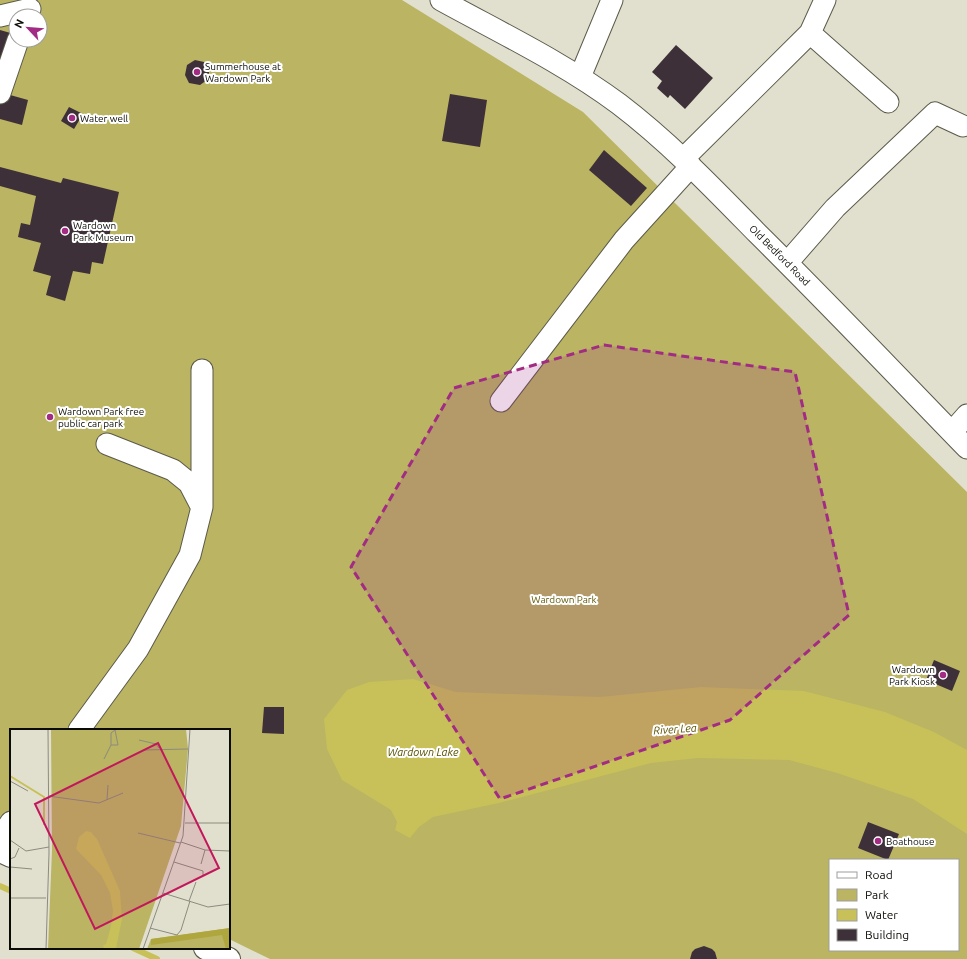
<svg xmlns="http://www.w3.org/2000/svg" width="967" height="959" font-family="Ubuntu,sans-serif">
<rect width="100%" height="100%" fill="#e1e0ce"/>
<path fill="#bab463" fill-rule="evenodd" d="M0,0H402L583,112L967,492V959H270L229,939V730H11V836L0,831ZM16,16H40V40H16ZM830,860H958V950H830Z"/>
<path fill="#c8c059" d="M413,679L456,692L600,697L701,687L804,691L885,712L934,732L967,750V834L913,799L837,773L789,760L698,758L651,763L499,803L433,817L419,827L410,838L395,830L397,822L391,810L342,780L327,749L324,719L347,690L369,682Z"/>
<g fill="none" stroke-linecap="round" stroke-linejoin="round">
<path stroke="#c8c059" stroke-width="6" d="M0,886L11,891
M133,948L157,959"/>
</g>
<path fill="#3e3039" d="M0,30L14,34L0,73Z
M676,45L713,78L685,109L670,95L668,98L657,88L662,81L652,72Z
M195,60L204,62L210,69L207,80L200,85L189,83L185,75L187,65Z
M3,93L28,100L22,125L0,119V104Z
M450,94L487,100L480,147L442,141Z
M69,107L83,114L74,129L61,121Z
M604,150L647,188L631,206L589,170Z
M0,167L61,183L63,178L119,192L103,264L92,262L90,274L73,271L65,301L46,295L51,276L33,271L41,243L18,237L21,223L30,225L36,196L0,186Z
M934,660L960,671L952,691L926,680Z
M264,707H284V734L262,733Z
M868,822L899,834L888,860L858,848Z
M704,946L712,949L715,952L717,959H690L692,952L695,949Z"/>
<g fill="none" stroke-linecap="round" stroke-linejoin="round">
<g stroke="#5b5a4a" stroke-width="23">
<path id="minor" d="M441,0C501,33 564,63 619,104C669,142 713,188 757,233C828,303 897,376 967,448
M0,16L30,9
M810,33L825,0
M580,77L612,0
M0,93L18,40
M683,159L810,33L888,102
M787,263L835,208L935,113L963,126
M501,401L624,240L691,166
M952,432L967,415
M107,444L173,470L189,483L201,506
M79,730L138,649L190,555L202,507V370
M0,838L11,822"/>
</g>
<g stroke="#5b5a4a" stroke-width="24">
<path id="highway" d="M0,851L11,856
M205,948L229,959"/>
</g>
<use href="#minor" stroke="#fff" stroke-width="21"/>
<use href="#highway" stroke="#fff" stroke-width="22"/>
</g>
<path fill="#a22b83" fill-opacity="0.2" stroke="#a22b83" stroke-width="3" stroke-dasharray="8 5" stroke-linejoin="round" d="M604,345L795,372L849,615L730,720L500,799L351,567L454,388Z"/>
<g fill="#a22b83" stroke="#fff" stroke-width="1.5">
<circle cx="197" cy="72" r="4"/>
<circle cx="72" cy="118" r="4"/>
<circle cx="65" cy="231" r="4"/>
<circle cx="50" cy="417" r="4"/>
<circle cx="943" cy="675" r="4"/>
<circle cx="878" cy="841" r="4"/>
</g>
<g text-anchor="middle" stroke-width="4" stroke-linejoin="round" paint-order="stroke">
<g font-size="10" fill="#0c0c06" stroke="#fff" text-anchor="start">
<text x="205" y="70">Summerhouse at<tspan x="205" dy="12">Wardown Park</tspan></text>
<text x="80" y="122">Water well</text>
<text x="73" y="229">Wardown<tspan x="73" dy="12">Park Museum</tspan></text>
<text x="58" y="415">Wardown Park free<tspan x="58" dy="12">public car park</tspan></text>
<text x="935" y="673" text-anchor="end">Wardown<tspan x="935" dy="12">Park Kiosk</tspan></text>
<text x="886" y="845">Boathouse</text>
</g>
<g font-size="10" fill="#0c0c06" stroke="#fff">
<text transform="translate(780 255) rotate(45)" y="4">Old Bedford Road</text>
</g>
<g font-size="10" fill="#605a0a" stroke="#fff">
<text x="564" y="603">Wardown Park</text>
</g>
<g font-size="11" font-style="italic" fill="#595200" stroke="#fff">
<text transform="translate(675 729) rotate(-4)" y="4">River Lea</text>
<text x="423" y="756">Wardown Lake</text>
</g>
</g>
<g transform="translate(10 729)">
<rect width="220" height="220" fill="#e1e0ce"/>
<path d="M41,0H176L178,20L171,97L129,220H38L42,121ZM220,199V220H137L141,210Z" fill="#bab463"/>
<path d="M220,199V220H216L212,206L141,216V210Z" fill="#afa63d"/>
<path d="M76,102L81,103L87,110L110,162L112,190L106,220H94L93,216L96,215L101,197L103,182L100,164L91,146L66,120L69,108Z" fill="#c8c059"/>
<path fill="none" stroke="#c8c059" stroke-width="2" d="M0,47L34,68V96"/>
<path fill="none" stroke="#8c8b7e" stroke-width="1" d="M129,11L146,15L149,19M134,21L178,20M94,30L101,16V4L105,1L108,16H101M0,52L18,62M38,67L89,74L113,64M97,71L98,56M175,94H220M128,104L170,114M0,111L16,122L39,118M171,113L195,121L191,135M195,121L220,122M0,130L5,128L9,119M164,133L193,142V147M0,138L22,140M153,164L198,178L220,175M0,169H36M179,172L186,153M140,199L167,206L171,201L180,172M36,220L39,124L38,0M133,220L173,107L180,0"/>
<path fill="#c2185b" fill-opacity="0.15" stroke="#c2185b" stroke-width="2" d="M148,14L209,139L85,200L25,75Z"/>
<rect width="220" height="220" fill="none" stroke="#0c0c06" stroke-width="2"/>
</g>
<rect x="829" y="859" width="130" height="92" fill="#ffffff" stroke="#9e9e9b"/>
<rect x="837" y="872" width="20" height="6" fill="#ffffff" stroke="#9e9e9b"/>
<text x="865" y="879" font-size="12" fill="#0c0c06">Road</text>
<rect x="837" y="889" width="20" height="12" fill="#bab463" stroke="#9e9e9b"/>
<text x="865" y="899" font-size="12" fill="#0c0c06">Park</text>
<rect x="837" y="909" width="20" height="12" fill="#c8c059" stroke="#9e9e9b"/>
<text x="865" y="919" font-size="12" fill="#0c0c06">Water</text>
<rect x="837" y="929" width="20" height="12" fill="#3e3039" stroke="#9e9e9b"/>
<text x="865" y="939" font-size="12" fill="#0c0c06">Building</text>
<g transform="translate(28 28) rotate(296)"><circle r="19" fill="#ffffff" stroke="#9e9e9b"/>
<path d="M0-3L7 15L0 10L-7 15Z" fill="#a22b83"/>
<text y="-6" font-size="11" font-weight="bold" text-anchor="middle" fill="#0c0c06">N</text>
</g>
</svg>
